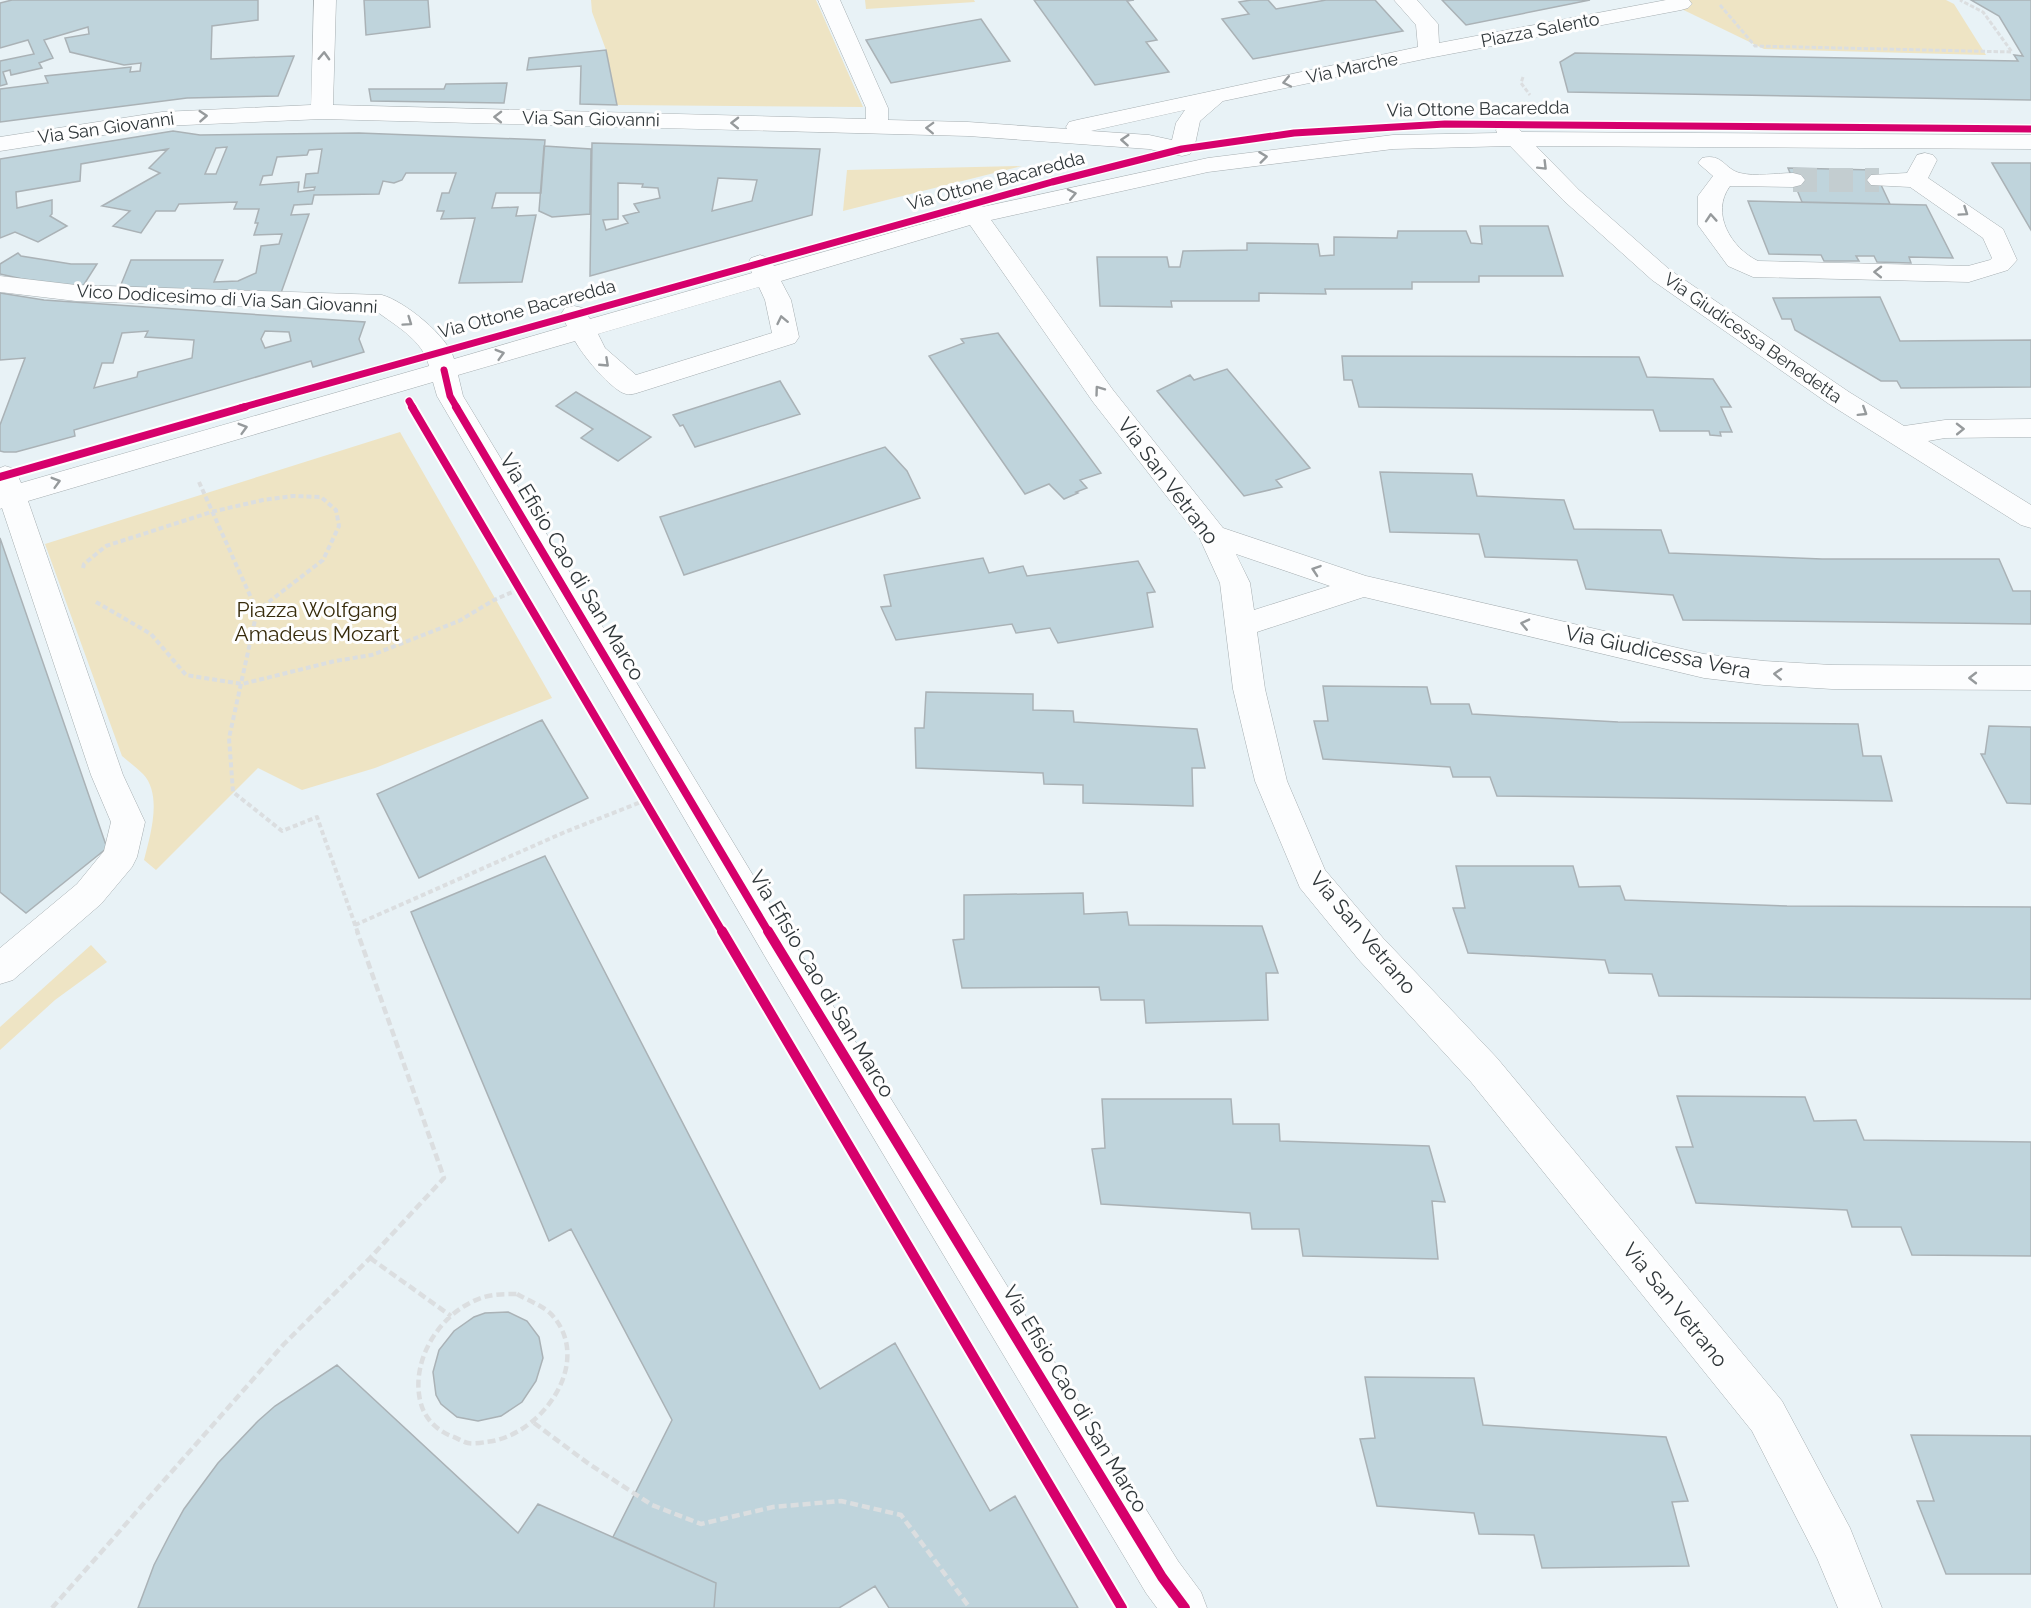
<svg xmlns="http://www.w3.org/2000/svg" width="2031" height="1608" font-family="Raleway,sans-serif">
<rect width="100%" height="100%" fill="#e8f2f6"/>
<path fill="#eee4c4" d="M591,0H816L863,107L617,105L606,50L592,12Z
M865,0H974L975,2L866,9Z
M1663,0H1946L1954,4L1986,55L1764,49Z
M1022,166L843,211L847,170Z
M400,432L552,698L375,768L302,790L258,768L156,870L144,860C150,836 163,795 143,774C137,768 129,762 122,756L45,544Z
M91,945L107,962L55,1000L0,1050V1027Z"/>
<path fill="#bfd4dc" stroke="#aab2b6" stroke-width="1.5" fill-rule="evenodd" d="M12,0H258V20L212,26L211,59L294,56L278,96L187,98L0,122V89L48,83L45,76L131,67L130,72L140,71L141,63L124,65L70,52L65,38L89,34L88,27L44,40L53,58L39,63L42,68L11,75L10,70L3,72L7,84L0,86V61L34,54L28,40L0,48V3Z
M364,0H428L430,27L366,35Z
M1034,0H1134L1127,1L1157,40L1146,42L1169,72L1095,85Z
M1251,0H1268L1276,9L1326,0H1375L1403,31L1253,59L1222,19L1249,14L1239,2Z
M1442,0H1590L1466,25Z
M1971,0H2031V100L1568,92L1560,62L1575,53L2018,61L2014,55L2023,56L1999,16Z
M981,19L1010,61L891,83L866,40Z
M606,50L617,105L580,104L581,66L527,70L529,58Z
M507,83L504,103L371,101L369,89H444L446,84Z
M173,131L200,135L359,133L545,140L541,193H496L492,208L518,207L516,216L536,215L522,282L459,283L475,218L441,219L444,211H437L442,193H449L456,173H406L402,180L394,183L383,181L379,194L314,195L312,204L294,205L291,215L309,214L281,293L120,287L131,260H223L214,282L238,281L256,273L261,246L279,244L282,234L254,235L258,223H255L259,209H234L237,202L179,204L175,211H156L141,233L113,226L130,211L102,206L160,173L149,168L168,149L81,164L80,181L16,192L17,208L52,200V214L50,216L67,226L38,242L15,232L0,238V159ZM227,147L216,174H205L216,148ZM322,149L318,173L306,174L304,188L315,187L314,190L298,192L299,182L260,185L263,176L272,175L277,157L307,155L309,150Z
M592,143L820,149L812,215L590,276ZM718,178L757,180L752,201L712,211ZM618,183L643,184L642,187L658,188L660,198L634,204L639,212L623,216L628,223L606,230L603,220L618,219Z
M544,146L591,149L590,214L552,217L539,211Z
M1992,163H2031V230Z
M1788,168L1874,170L1890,204L1802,202Z
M1748,201L1926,205L1953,258L1909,257L1911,263L1877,262L1874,256H1856L1859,261H1824L1821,255L1769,254Z
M1480,226H1548L1563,276H1479V282H1412V289H1325L1326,294L1259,293V301H1171L1172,307L1100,306L1097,257H1167L1169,267H1180L1183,251L1247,250V243L1318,244L1320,256L1334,255V237L1397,238L1398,231H1466L1471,243L1482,244Z
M18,253L21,256L71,264H97L83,286L49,285L0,274V264Z
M0,293L44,300L365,322L359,339L364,352L313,367L311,361L74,430L75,436L16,452H4L0,451V425L25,358L0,360ZM148,331L145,337L194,340L192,358L138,372L137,377L94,388L102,363H113L122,333ZM265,331L289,332L291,341L265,348L261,339Z
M1880,297L1900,341L2031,340V387L1901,388L1897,381H1881L1795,330L1791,319H1782L1773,298Z
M998,333L1101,473L1080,480L1087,488L1076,492L1078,493L1064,499L1049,484L1025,494L929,356L964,343L961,339Z
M1342,356L1639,357L1647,377L1713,379L1731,407H1721L1732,432H1720L1721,436L1710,435L1709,431H1660L1653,410L1359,407L1352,380H1344Z
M1227,369L1310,468L1276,480L1282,487L1244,496L1157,391L1190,375L1194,380Z
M780,381L800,414L695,447L683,425L680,426L673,415Z
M576,392L651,437L618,461L581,438L593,429L556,406Z
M885,447L907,471L920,498L684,575L660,517Z
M1380,472L1472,474L1477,496L1564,500L1574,529L1661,530L1669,553L1822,559H1999L2013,591H2031V624L1683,620L1673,595L1586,589L1577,560L1485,557L1479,534L1390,532Z
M0,538L107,848L26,913L0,892Z
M983,558L989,573L1023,566L1027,576L1138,561L1155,592L1147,593L1153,627L1058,643L1050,628L1016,633L1012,624L896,640L881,607L891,606L884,575Z
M1323,686L1427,687L1431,704H1469L1472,714L1618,722L1858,724L1863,756H1881L1892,801L1497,796L1490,777H1453L1450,767L1323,759L1314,721H1328Z
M926,692L1033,694V710L1073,711L1074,722L1197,729L1205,768H1192L1193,806L1083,803V785L1044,784L1043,773L916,768L915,728H924Z
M542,720L588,798L419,878L377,794Z
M1989,726L2031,727V804L2007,803L1981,754H1985Z
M545,856L820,1389L895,1343L990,1511L1015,1496L1078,1608H889L875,1586L839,1608H714L716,1583L613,1537L672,1420L571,1229L549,1241L411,912Z
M1456,866H1573L1579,887L1620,886L1625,900L1787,906L2031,907V999L1659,996L1652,974L1609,973L1605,960L1468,953L1453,908H1465Z
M1083,893L1084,914L1127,912L1129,925L1262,926L1278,973H1266L1268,1020L1146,1023L1144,1000H1101L1099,987L962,988L953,940L964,939V895Z
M1677,1096L1805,1097L1814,1121L1856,1120L1864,1140L2031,1142V1256L1912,1255L1901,1227H1852L1847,1210L1696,1203L1676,1147H1693Z
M1102,1099H1231L1233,1124H1279L1280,1141L1429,1146L1445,1202L1432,1201L1438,1259L1303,1256L1299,1229H1252L1250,1213L1101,1204L1092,1149L1105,1148Z
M508,1312L527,1321L539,1337L543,1358L536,1381L522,1402L501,1416L478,1421L457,1417L441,1404L436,1395L433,1372L439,1350L454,1331L474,1317L485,1313Z
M337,1365L518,1533L538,1504L716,1583L714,1608H138L154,1565L170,1534L184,1509L218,1463L258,1421L275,1406Z
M1365,1377L1474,1378L1483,1425L1666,1437L1688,1501L1672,1502L1689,1566L1542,1568L1534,1535L1479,1534L1474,1513L1377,1506L1360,1439L1375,1438Z
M1911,1435L2031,1436V1574H1946L1917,1501H1934Z"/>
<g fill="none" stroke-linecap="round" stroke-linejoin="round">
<path stroke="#c3cdd0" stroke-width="24" stroke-dasharray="24 12" stroke-linecap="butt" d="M1793,180H1879"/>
<g stroke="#a6aeb1" stroke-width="1">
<path id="minor" d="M314,0H336L333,105L866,119V108L818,0H840L888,108V120L968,122L1067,129L1066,127L1069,122L1077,120L1418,47L1416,25L1394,0H1417L1438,24L1439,43L1666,0H1689L1692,4L1688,8L1681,10L1429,58L1223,101L1200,121L1194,149L1190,154L1182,156L1149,149L968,136L322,119L162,126L0,151V137L162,112L311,105ZM1185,110L1176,123L1172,140L1149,135L1091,131Z
M1507,123L1515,125L1522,132L2031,135V149L1536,146L1579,190L1670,270L1849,392L1904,426L1945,420L2031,419V437L1945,438L1928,441L2031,505V528L2021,525L1829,404L1652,280L1563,200L1510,146L1393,149L1208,172L991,220L1113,390L1223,528L1366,576L1704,654L1764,661L1832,665L2031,666V690L1832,689L1764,685L1704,678L1364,597L1257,632L1265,689L1287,781L1325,870L1383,938L1497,1058L1782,1401L1850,1528L1882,1608H1838L1817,1558L1752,1431L1471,1082L1359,960L1300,888L1255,781L1233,689L1220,583L1200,539L1093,402L970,225L781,281L791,300L799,337L795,343L640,392C634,394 628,396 621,392C606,383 584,357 575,341L458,375L463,396L791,938L1178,1561L1201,1592L1207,1608H1157L1146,1593L767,960L437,396L433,382L28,501L123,775L145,822L137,857L132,867L101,904L13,980L0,984V948L77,884L104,851L111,822L91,775L2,508L0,509V468L5,466L15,469L21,483L429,366C423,340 396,326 376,311L76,301L0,292V276L76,285L382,295C404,301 448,336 454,359L567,326L561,314L565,308L574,306L583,308L590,319L752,273L748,263L751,258L760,255L769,258L774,266L961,213L957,206L960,201L969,199L978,201L982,207L1208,158L1393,135L1497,133L1496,130L1499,125ZM759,287L765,300L772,333L636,375L605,348L598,334ZM1236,554L1330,586L1254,610L1250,583Z
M1925,153L1933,155L1937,160L1928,178L2003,229L2017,260L2008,270L1969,282L1753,277L1728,266L1698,225V196L1713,176L1698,163L1702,158C1723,153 1724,169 1740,173C1756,177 1777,173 1793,173L1801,175L1805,180L1801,185L1793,187L1730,186C1710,213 1731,248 1758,261L1968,266L1990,260L1992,258L1983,238L1910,187L1871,185L1867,180L1871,175L1907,173L1917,155Z"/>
</g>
<path stroke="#dbdee0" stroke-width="3" stroke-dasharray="4.5 2" stroke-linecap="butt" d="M1720,5L1755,46L2012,52L1983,12L1960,0
M1523,77L1521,83L1530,95"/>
<path stroke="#dbdee0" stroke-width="4" stroke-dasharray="5 3" stroke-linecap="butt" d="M199,482L257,611L229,738L233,792L282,831L317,817L358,933
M83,568L84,564L106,546L211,512L263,500L293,496L321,497L336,510L339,526L323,560L257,611
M96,602L151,634L186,675L242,684L335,661L372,655L459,621L494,600L517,590
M355,925L565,832L641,802"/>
<path stroke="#dbdee0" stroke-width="4.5" stroke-dasharray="8 4" stroke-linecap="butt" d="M370,1258L451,1316
M517,1294C527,1300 544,1306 552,1315C595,1363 540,1437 486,1442C481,1443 473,1444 468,1443C463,1442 457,1438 451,1436C435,1429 424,1418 420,1400C411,1358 441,1312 481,1298C492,1294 505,1294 517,1294Z
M534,1423L589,1464L652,1505L701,1524L773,1507L841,1501L901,1515L970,1608
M52,1608L284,1344L370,1258L444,1178L357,931"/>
<use href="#minor" fill="#fcfdfe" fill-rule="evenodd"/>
<g stroke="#fefefe" stroke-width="10">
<path id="cycleway-far2" d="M444,370L450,396L457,408
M409,401L413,408
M240,408L1052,182L1182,149L1294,133L1445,124L2031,129"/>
</g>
<g stroke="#fefefe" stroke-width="12">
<path id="cycleway-far1" d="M412,407L723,933
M456,407L769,933
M0,477L245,407"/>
</g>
<g stroke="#fefefe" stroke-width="14">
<path id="cycleway" d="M722,931L1122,1608
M768,931L1162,1577L1185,1608"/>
</g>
<use href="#cycleway-far2" stroke="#d6006c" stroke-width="7"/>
<use href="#cycleway-far1" stroke="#d6006c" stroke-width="8"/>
<use href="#cycleway" stroke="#d6006c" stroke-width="10"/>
</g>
<defs><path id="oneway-chevron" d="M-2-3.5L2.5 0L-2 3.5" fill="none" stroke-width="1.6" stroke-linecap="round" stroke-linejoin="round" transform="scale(1.5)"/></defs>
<g stroke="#969a9c">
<use href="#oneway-chevron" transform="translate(324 56) rotate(-88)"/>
<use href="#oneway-chevron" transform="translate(1287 82) rotate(168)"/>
<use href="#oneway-chevron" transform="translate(203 116) rotate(-4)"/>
<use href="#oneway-chevron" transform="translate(498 117) rotate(-179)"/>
<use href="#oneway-chevron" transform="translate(735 123) rotate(-179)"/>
<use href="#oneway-chevron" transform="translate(930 128) rotate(-178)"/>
<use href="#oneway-chevron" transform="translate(1125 140) rotate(-176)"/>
<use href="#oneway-chevron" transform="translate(1263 157) rotate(-7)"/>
<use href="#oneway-chevron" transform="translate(1543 166) rotate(45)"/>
<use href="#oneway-chevron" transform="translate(1072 194) rotate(-12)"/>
<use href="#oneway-chevron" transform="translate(1964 212) rotate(34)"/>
<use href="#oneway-chevron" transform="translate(1711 218) rotate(-94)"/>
<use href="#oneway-chevron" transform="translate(1878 272) rotate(-179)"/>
<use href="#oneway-chevron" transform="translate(782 320) rotate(-102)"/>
<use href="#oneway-chevron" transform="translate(408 322) rotate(35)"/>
<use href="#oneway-chevron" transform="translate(500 354) rotate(-16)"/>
<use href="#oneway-chevron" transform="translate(605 363) rotate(43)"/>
<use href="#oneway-chevron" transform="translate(1099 390) rotate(-126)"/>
<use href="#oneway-chevron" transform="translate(1863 412) rotate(32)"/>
<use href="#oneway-chevron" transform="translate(243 428) rotate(-16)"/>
<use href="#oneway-chevron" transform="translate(1960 429) rotate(-1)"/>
<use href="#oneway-chevron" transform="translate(56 482) rotate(-16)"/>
<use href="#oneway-chevron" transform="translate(1316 570) rotate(-161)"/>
<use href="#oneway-chevron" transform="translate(1525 624) rotate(-167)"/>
<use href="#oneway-chevron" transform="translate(1778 674) rotate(-177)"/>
<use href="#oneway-chevron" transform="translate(1973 678) rotate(-180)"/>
</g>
<g text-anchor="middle" stroke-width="6" stroke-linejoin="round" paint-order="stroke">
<g font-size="18" fill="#30373a" stroke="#fefefe">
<text transform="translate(1540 30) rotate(-11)" y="6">Piazza Salento</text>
<text transform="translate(1352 68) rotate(-12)" y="6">Via Marche</text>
<text transform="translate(1478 109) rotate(-1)" y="6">Via Ottone Bacaredda</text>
<text transform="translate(591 119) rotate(1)" y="6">Via San Giovanni</text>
<text transform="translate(106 128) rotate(-8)" y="6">Via San Giovanni</text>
<text transform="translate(996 181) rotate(-15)" y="6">Via Ottone Bacaredda</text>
<text transform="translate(227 299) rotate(3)" y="6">Vico Dodicesimo di Via San Giovanni</text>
<text transform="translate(527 309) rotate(-15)" y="6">Via Ottone Bacaredda</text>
<text transform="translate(1753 338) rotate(35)" y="6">Via Giudicessa Benedetta</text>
</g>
<g font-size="21" fill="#30373a" stroke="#fefefe">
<text transform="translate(1168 481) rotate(53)" y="7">Via San Vetrano</text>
<text transform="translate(572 567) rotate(59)" y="7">Via Efisio Cao di San Marco</text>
<text transform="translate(1658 652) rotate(12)" y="7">Via Giudicessa Vera</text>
<text transform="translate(1363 933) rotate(50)" y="7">Via San Vetrano</text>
<text transform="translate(822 984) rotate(59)" y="7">Via Efisio Cao di San Marco</text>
<text transform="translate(1675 1305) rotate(51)" y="7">Via San Vetrano</text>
<text transform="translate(1075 1399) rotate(59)" y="7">Via Efisio Cao di San Marco</text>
</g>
<g font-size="21" fill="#362a0a" stroke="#fefefe">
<text x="317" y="617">Piazza Wolfgang<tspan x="317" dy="24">Amadeus Mozart</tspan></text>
</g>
</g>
</svg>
